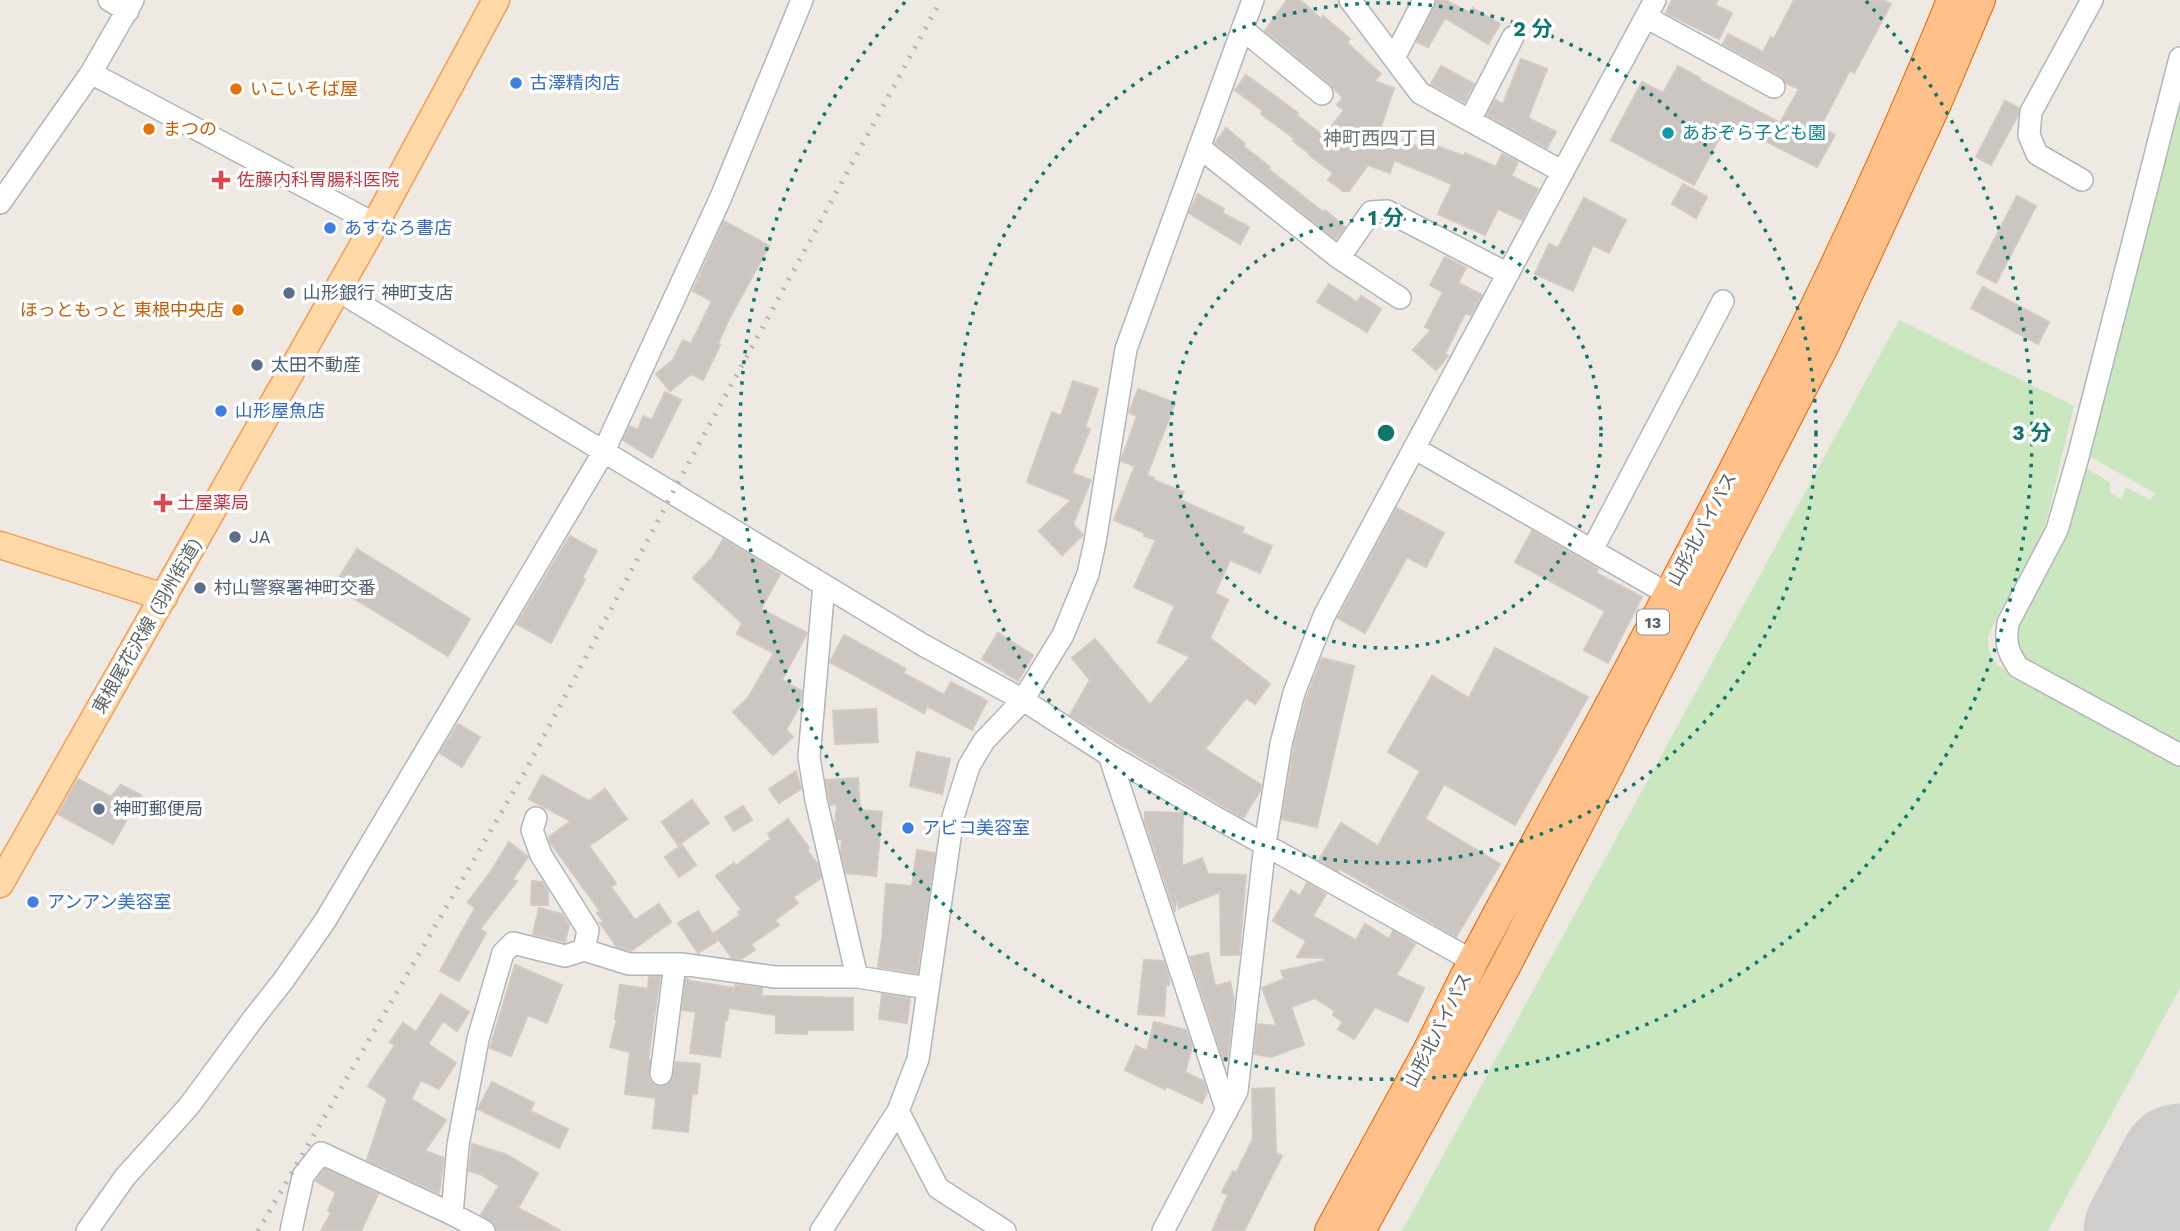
<svg xmlns="http://www.w3.org/2000/svg" width="2180" height="1231" font-family="'Work Sans','Noto Sans JP',sans-serif">
<rect width="100%" height="100%" fill="#eee9e3"/>
<path fill="#cae7bf" d="M2180,86V745L2022,659L2016,648V626L2078,475L2087,469L2110,482V493L2121,499L2126,487L2150,500L2155,493L2085,454Z
M1899,320L2074,406L2043,535L1996,619L1988,637L1989,652L1997,665L2180,767V988L2048,1231H1402Z"/>
<g fill="none" stroke-linecap="round" stroke-linejoin="round">
<path stroke="#d0cecc" stroke-width="121" d="M2144,1231L2180,1164"/>
</g>
<path fill="#cbc6c2" stroke="#d3c9c1" stroke-width="2" d="M1287,0H1300L1321,19L1323,16L1350,39L1347,43L1381,74L1374,81L1394,88L1379,132L1421,148L1423,141L1464,156L1465,153L1496,167L1502,154L1518,162L1511,176L1538,189L1522,220L1498,209L1485,235L1438,214L1452,184L1394,160L1390,173L1368,165L1349,191H1343L1328,180L1333,173L1309,155L1310,154L1293,141L1295,139L1261,114L1263,111L1235,90L1246,75L1298,113L1296,115L1324,136L1344,110L1337,105L1343,98L1330,84L1265,31Z
M1437,0H1445L1470,13L1473,8L1500,24L1488,44L1445,18L1428,47L1417,42Z
M1672,0H1718L1715,5L1732,13L1719,39L1666,13Z
M1794,0H1882L1891,4L1854,73L1850,70L1820,127L1835,135L1817,167L1728,122L1694,185L1611,140L1642,82L1663,93L1678,66L1700,78L1699,80L1780,123L1799,89L1786,83L1780,75L1723,44L1728,34L1763,52L1771,37L1774,39Z
M1521,59L1547,69L1528,118L1556,132L1547,148L1487,115L1495,100L1503,104Z
M1441,66L1474,84L1464,102L1431,84Z
M2005,101L2019,108L2018,115L1991,165L1976,157Z
M1226,128L1245,144L1243,146L1270,167L1268,169L1323,212L1325,210L1345,227L1336,239L1215,143Z
M1683,184L1707,197L1696,218L1672,204Z
M1198,194L1224,209L1222,213L1249,227L1240,244L1189,213Z
M2017,196L2036,206L1996,283L1977,273Z
M1584,198L1626,220L1609,253L1593,245L1573,291L1535,274L1549,244L1558,248Z
M724,221L769,246L730,317L718,343L720,345L703,380L691,374L670,391L656,374L673,360L683,340L691,344L712,301L693,291Z
M1445,257L1466,268L1458,283L1482,295L1471,315L1465,313L1445,354L1448,356L1436,370L1413,350L1431,330L1425,327L1443,292L1430,285Z
M1329,284L1357,302L1361,296L1381,309L1367,332L1317,302Z
M1983,287L2049,322L2038,344L1971,308Z
M1073,381L1098,389L1085,427L1090,429L1072,473L1091,480L1073,524L1083,535L1062,555L1039,531L1071,500L1027,482L1052,412L1061,416Z
M1138,389L1175,403L1147,475L1154,478L1153,480L1184,492L1180,500L1244,528L1242,533L1272,546L1260,573L1230,560L1215,593L1228,600L1210,638L1270,684L1255,704L1246,698L1205,749L1261,785L1260,791L1243,818L1070,715L1090,680L1072,658L1095,639L1150,705L1190,657L1158,642L1175,606L1134,587L1156,540L1144,536L1145,533L1114,520L1135,466L1121,461L1137,416L1129,413Z
M665,392L681,400L652,458L623,440L630,426L638,430L643,416L652,420Z
M1397,508L1444,533L1426,567L1407,557L1365,633L1338,618Z
M1532,531L1598,569L1596,573L1642,597L1608,663L1584,650L1605,611L1515,562Z
M570,536L597,551L582,578L585,579L551,643L517,624Z
M723,539L780,574L761,609L807,633L782,680L802,691L800,705L786,730L793,737L773,755L733,712L748,698L774,653L737,634L742,623L693,578L713,557Z
M357,549L470,619L448,656L334,586Z
M998,633L1033,655L1018,681L982,659Z
M844,635L906,669L903,673L944,695L951,682L987,701L972,730L927,706L924,713L830,662Z
M1495,648L1588,697L1515,825L1444,784L1425,819L1500,864L1456,937L1340,869L1338,871L1319,860L1341,823L1378,846L1420,771L1388,752L1432,676L1469,698Z
M1322,658L1354,666L1317,827L1282,819L1295,741L1307,697Z
M876,709L878,742L835,744L833,711Z
M458,724L480,737L462,767L440,753Z
M917,752L950,759L942,794L910,786Z
M796,771L801,789L779,803L769,789Z
M542,775L589,801L605,789L627,819L589,846L616,883L611,887L635,920L659,904L671,922L631,951L617,947L600,923L605,924L597,913L600,911L550,842L549,837L571,821L529,799Z
M858,778L860,810L882,812L876,876L846,873L841,852L842,839H838L835,824L837,804L831,805L829,797L826,780Z
M78,779L111,797L121,785L141,795L113,844L58,814Z
M692,800L709,823L678,845L662,822Z
M743,806L752,820L734,831L725,817Z
M1145,812L1183,813L1182,866L1202,858L1208,874L1246,875L1239,955H1221L1220,892L1179,908L1176,893L1175,912L1145,821Z
M788,819L809,848L807,850L818,865L821,878L793,897L798,903L775,920L779,925L751,944L755,950L741,959L732,958L714,933L740,915L738,912L742,910L716,876L734,863L736,866L771,839L768,834Z
M509,842L528,857L512,880L517,881L480,929L486,933L459,981L440,971L475,908L468,902L492,870Z
M682,845L696,865L679,877L665,857Z
M917,850L935,853L917,973L878,967L882,940L886,884L912,886Z
M532,881L542,882L548,891V905H531Z
M1307,883L1326,894L1313,916L1356,940L1365,924L1389,939L1393,931L1415,944L1396,975L1424,988L1408,1022L1375,1007L1354,1039L1338,1029L1343,1022L1333,1015L1335,1011L1315,998L1291,1007L1304,1045L1271,1057L1254,1054L1258,1024L1277,1026L1262,988L1284,979L1281,971L1325,961L1324,958L1297,957L1306,941L1273,921L1291,890L1300,896Z
M539,908L562,914L569,925L565,942L533,934Z
M698,911L717,941L698,953L678,923Z
M1208,953L1215,986L1230,982L1234,1000L1227,1061H1224L1190,957Z
M1144,960L1164,961L1169,979V985H1166L1164,1016L1138,1014Z
M515,965L562,985L547,1023L528,1015L511,1056L490,1048Z
M649,977H660L648,1060H650L649,1080L654,1085L665,1086L672,1081L676,1062L700,1064L697,1094L692,1093L688,1132L653,1128L656,1098L625,1094L630,1052L610,1047L617,1019H615L620,985L648,989Z
M686,978L690,981L735,988V985L762,988L761,996L853,998V1030H807V1034L776,1033V1015L729,1008L727,1020H725L720,1057L690,1053L696,1012L682,1010Z
M441,994L469,1012L457,1031L443,1021L428,1044L456,1063L439,1089L421,1080L411,1099L446,1120L425,1151L444,1158L439,1193L367,1160L387,1099L368,1086L395,1045L390,1042L403,1023L416,1032Z
M882,994L910,998L907,1023L879,1019Z
M1154,1022L1186,1030L1192,1046L1185,1072L1203,1081L1207,1092L1202,1103L1166,1086L1165,1089L1125,1070L1136,1046L1147,1051Z
M492,1082L534,1103L530,1111L568,1129L559,1148L478,1109Z
M1274,1088L1276,1153L1282,1156L1244,1231H1212L1228,1195L1222,1192L1233,1171L1236,1173L1253,1139L1252,1089Z
M472,1144L505,1154L538,1173L518,1208L561,1231H497L495,1224L481,1215L499,1186L480,1174L469,1171Z
M325,1169L378,1194L361,1231H321L331,1213L328,1211L336,1193L316,1181Z"/>
<g fill="none" stroke-linecap="round" stroke-linejoin="round">
<g stroke="#b1b6b9" stroke-width="24">
<path id="minor" d="M109,0L128,11
M1350,0L1420,93L1563,172
M1646,17L1774,87
M1242,29L1322,94
M1394,58L1424,0
M2180,58L2078,457L2057,530L2008,623C2005,642 2007,651 2018,667L2180,755
M91,73L375,224
M1470,120L1513,37
M1199,147L1339,258L1400,298
M2082,180L2037,154L2029,135L2031,112L2092,0
M0,203L91,73L133,0
M1339,258L1371,212L1387,211L1508,274
M337,290L923,645L1023,700L1109,755L1217,818L1473,961
M1414,448L1668,594
M1592,550L1723,301
M824,585L809,757L816,800L857,977
M1109,755L1227,1111
M536,818L532,830L541,855L588,930L584,950
M661,1074L675,964
M898,1111L938,1188L1005,1231
M87,1231L125,1177L189,1106L253,1019L283,981L325,921L603,453L721,197L802,0
M291,1231L303,1176L321,1153L452,1214
M484,1231L452,1214L458,1145L478,1039L503,953L513,943L565,956L584,950L629,964H681L775,977H857L928,988
M821,1231L898,1111L918,1059L953,817L969,766L984,741L1023,700L1063,635L1088,574L1095,542L1126,349L1253,0
M1163,1231L1237,1091L1265,844L1281,744L1294,693L1324,616L1655,0"/>
</g>
<g stroke="#f59c56" stroke-width="29">
<path id="major" d="M0,545L164,597
M0,884L375,224L496,0"/>
</g>
<g stroke="#f16300" stroke-width="32">
<path id="highway" d="M1330,1231L1427,1053L1473,961C1641,645 1819,332 1952,0
M1360,1231L1506,965L1824,345L1935,106L1980,0"/>
</g>
<use href="#minor" stroke="#fff" stroke-width="21"/>
<use href="#major" stroke="#ffd9a7" stroke-width="26"/>
<use href="#highway" stroke="#ffc189" stroke-width="30"/>
<path stroke="#b2b3b4" stroke-width="5" stroke-dasharray="2 9" stroke-linecap="butt" d="M258,1231L526,770L673,492L941,0"/>
</g>
<g fill="none" stroke="#0f766e" stroke-width="3.5" stroke-dasharray="3.5 7">
<circle cx="1386" cy="433" r="215"/>
<circle cx="1386" cy="433" r="430"/>
<path d="M1866 1A646 646 0 1 1 906 1"/>
</g>
<g fill="#3f7fe0" stroke="#fff" stroke-width="2.5">
<circle cx="516" cy="83" r="7"/>
<circle cx="330" cy="228" r="7"/>
<circle cx="221" cy="411" r="7"/>
<circle cx="908" cy="828" r="7"/>
<circle cx="33" cy="902" r="7"/>
</g>
<g fill="#e8710a" stroke="#fff" stroke-width="2.5">
<circle cx="236" cy="89" r="7"/>
<circle cx="149" cy="129" r="7"/>
<circle cx="238" cy="310" r="7"/>
</g>
<circle fill="#0f9aa8" stroke="#fff" stroke-width="2.5" cx="1668" cy="133" r="7"/>
<g fill="#e0444e" stroke="#fff" stroke-width="2.5">
<path d="M217.5 169.5h7v7h7v7h-7v7h-7v-7h-7v-7h7z"/>
<path d="M159.5 492.5h7v7h7v7h-7v7h-7v-7h-7v-7h7z"/>
</g>
<g fill="#5c6f8a" stroke="#fff" stroke-width="2.5">
<circle cx="289" cy="293" r="7"/>
<circle cx="257" cy="365" r="7"/>
<circle cx="235" cy="537" r="7"/>
<circle cx="200" cy="588" r="7"/>
<circle cx="99" cy="809" r="7"/>
</g>
<g text-anchor="middle" stroke-width="7" stroke-linejoin="round" paint-order="stroke">
<rect fill="#fff" stroke="#8c9192" stroke-width="2" x="1637" y="609.5" width="32" height="25" rx="5"/>
<g font-size="16" font-weight="bold" fill="#5b6264">
<text x="1653" y="628">13</text>
</g>
<g font-size="18" fill="#366cbe" stroke="#fff" text-anchor="start">
<text x="530" y="89">古澤精肉店</text>
<text x="344" y="234">あすなろ書店</text>
<text x="235" y="417">山形屋魚店</text>
<text x="922" y="834">アビコ美容室</text>
<text x="47" y="908">アンアン美容室</text>
</g>
<g font-size="18" fill="#c56008" stroke="#fff" text-anchor="start">
<text x="250" y="95">いこいそば屋</text>
<text x="163" y="135">まつの</text>
<text x="224" y="316" text-anchor="end">ほっともっと 東根中央店</text>
</g>
<g font-size="18" fill="#0d838f" stroke="#fff" text-anchor="start">
<text x="1682" y="139">あおぞら子ども園</text>
</g>
<g font-size="18" fill="#be3a42" stroke="#fff" text-anchor="start">
<text x="237" y="186">佐藤内科胃腸科医院</text>
<text x="177" y="509">土屋薬局</text>
</g>
<g font-size="18" fill="#4e5e75" stroke="#fff" text-anchor="start">
<text x="303" y="299">山形銀行 神町支店</text>
<text x="271" y="371">太田不動産</text>
<text x="249" y="543">JA</text>
<text x="214" y="594">村山警察署神町交番</text>
<text x="113" y="815">神町郵便局</text>
</g>
<g font-size="18" fill="#5b6264" stroke="#fff">
<text transform="translate(1702 529) rotate(-62)" y="6">山形北バイパス</text>
<text transform="translate(147 626) rotate(-60)" y="6">東根尾花沢線 (羽州街道)</text>
<text transform="translate(1438 1030) rotate(-63)" y="6">山形北バイパス</text>
</g>
<g font-size="19" fill="#6c7476" stroke="#fff">
<text x="1380" y="145">神町西四丁目</text>
</g>
</g>
<circle cx="1386" cy="433" r="10" fill="#0f766e" stroke="#fff" stroke-width="3.5"/>
<g font-size="21" text-anchor="middle" font-weight="bold" fill="#0f766e" stroke="#fff" stroke-width="7" stroke-linejoin="round" paint-order="stroke">
<text x="1533" y="36">2 分</text>
<text x="1386" y="225">1 分</text>
<text x="2032" y="440">3 分</text>
</g>
</svg>
